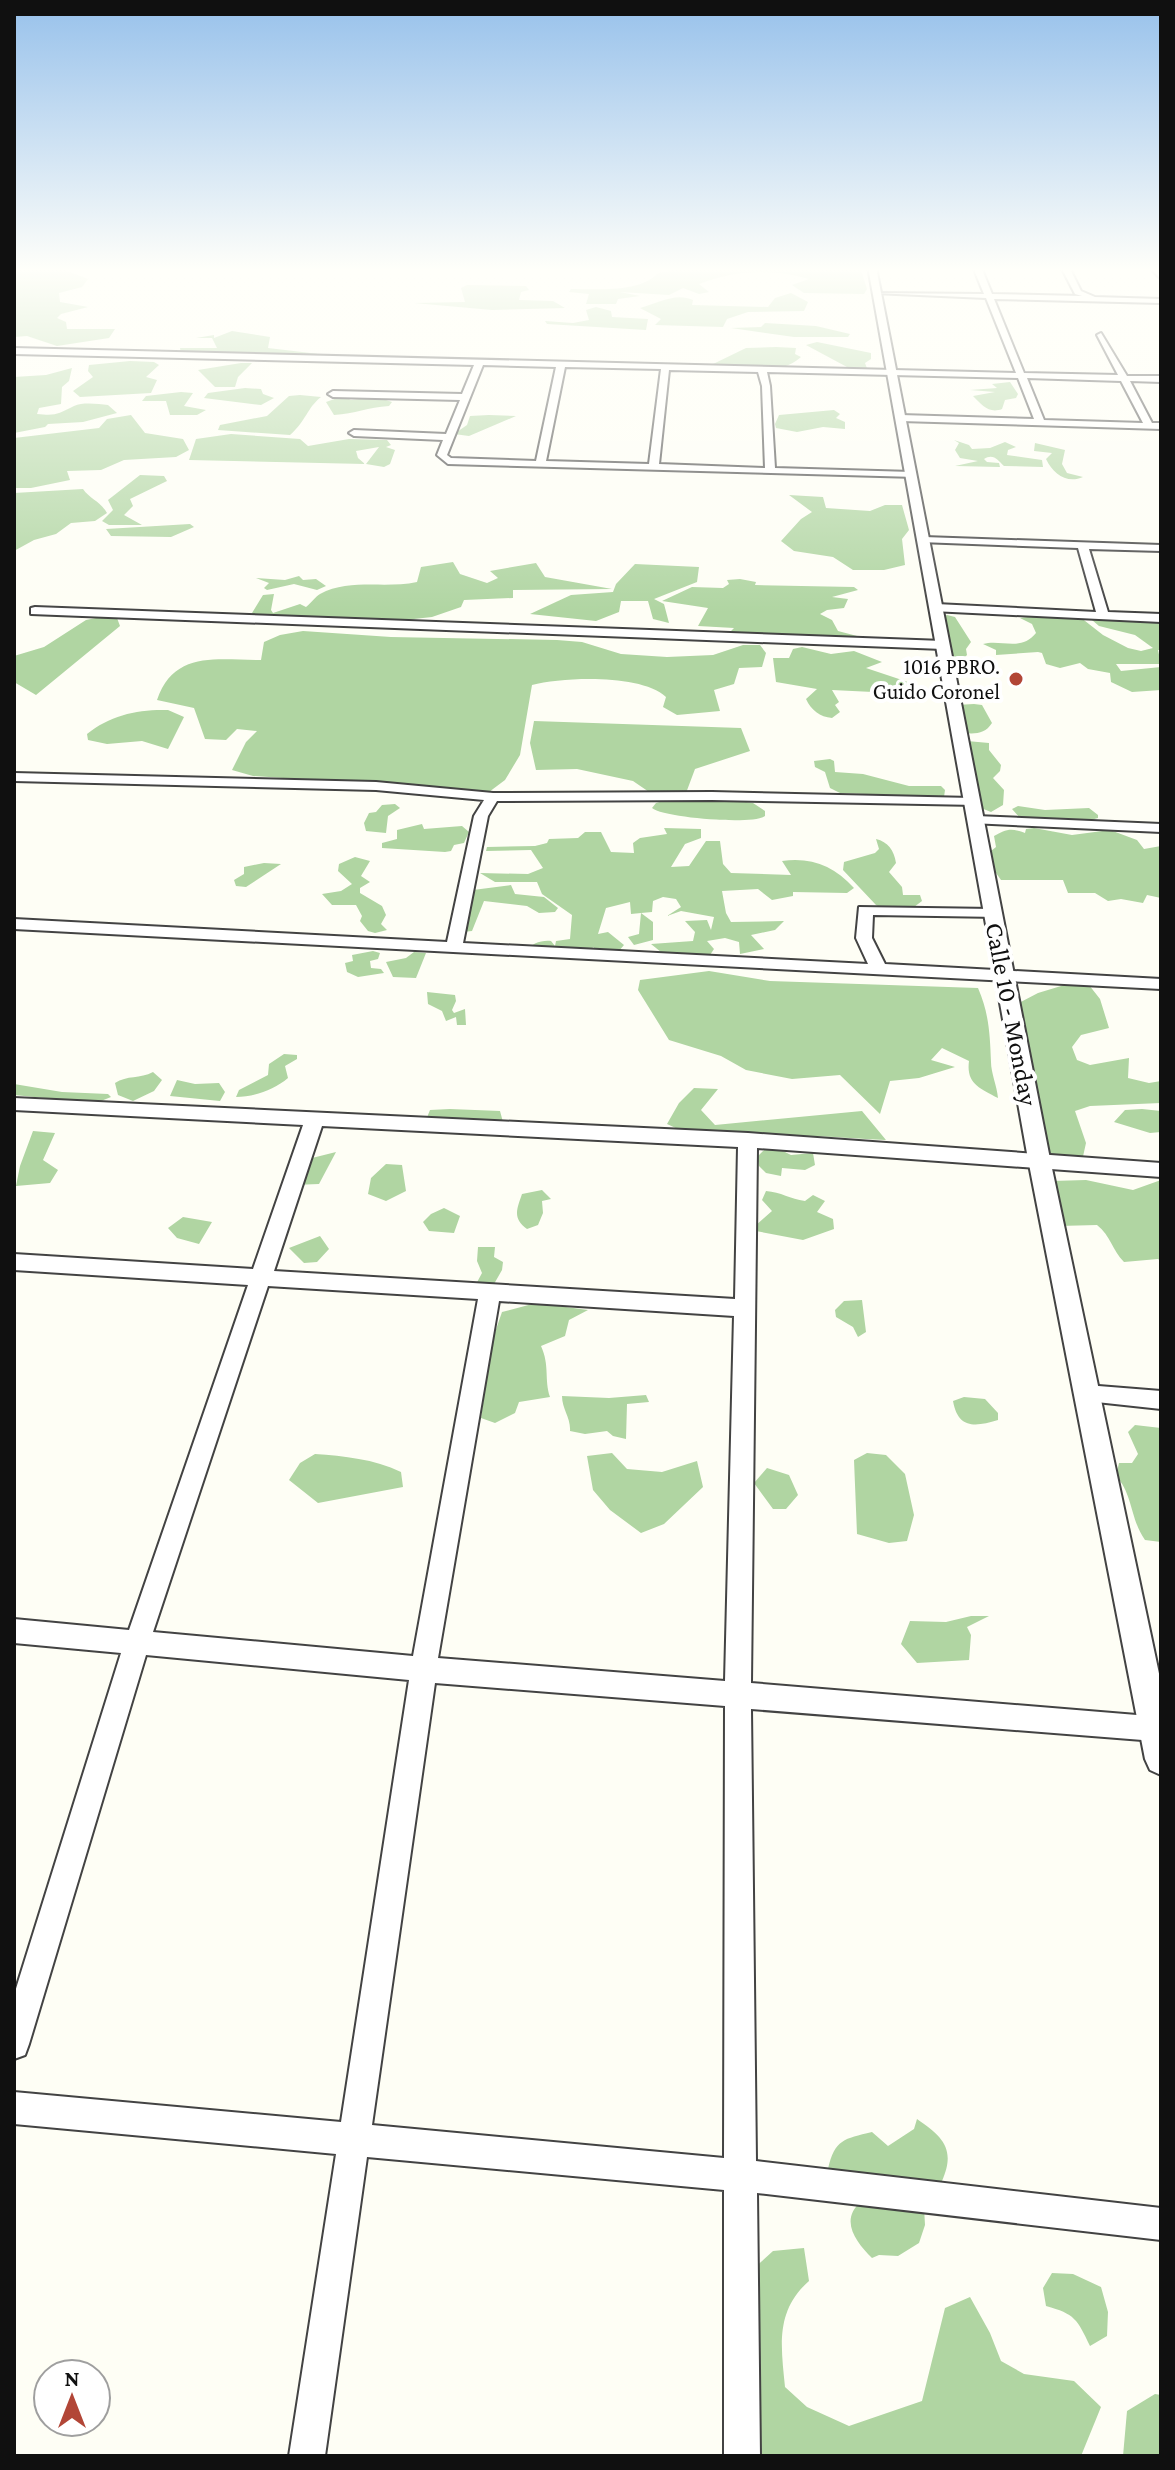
<svg xmlns="http://www.w3.org/2000/svg" width="1175" height="2470" font-family="'Crimson Pro',serif">
<rect width="100%" height="100%" fill="#fefef5"/>
<path fill="#b0d5a2" d="M14,267H57L88,279L82,287L59,293L60,302L88,307L61,314L57,318L66,322L67,329H115L109,338L57,346L27,336L14,337Z
M689,267H860L867,289L864,294L804,293L792,285L809,279C772,268 735,270 699,284L709,292L699,294L683,288L669,295L620,292L640,296L618,299L616,304H586L589,294L569,292L571,289C595,289 641,293 658,273Z
M467,285L526,286L529,290L521,292L519,300L553,301L565,308L492,310L414,303L465,302L461,288Z
M791,293L808,302L804,311L748,312L727,319L723,327L655,325L661,319L640,308C658,303 676,292 693,300L692,305L768,307L775,298Z
M596,307L611,311L612,317L648,319L646,330L547,324L545,321L573,323L589,320L586,310Z
M765,323L816,326L850,334L848,337H794L731,328L761,327Z
M232,331L270,337L268,348L319,354L181,353L180,348H217L212,338H196L214,335V338Z
M817,342L871,353V359L865,363L868,371L851,373L847,367L806,345Z
M776,347L796,348L795,354L801,357C778,378 738,368 709,366L746,348Z
M130,361L154,362L159,365L146,377L157,380L151,393L80,397L73,391L93,377L88,371L89,365Z
M241,363H252L238,377L235,387H215L198,370Z
M72,368L69,381L62,387L61,404L39,408L37,414C57,416 57,414 74,406C83,402 98,404 108,405L117,413L83,422L48,424L45,427L14,433V377L46,375Z
M1010,382L1018,394L1016,398L1005,400L1002,409C989,414 982,405 973,396L995,392L970,390L997,388L992,384Z
M245,388L261,389L263,394L274,398L261,405L204,398L208,393Z
M181,392L193,393L184,406L206,410L197,415H170L166,401H142L146,396Z
M300,395L321,397C307,408 306,421 290,435L218,430L220,425L267,416L289,396Z
M343,396L351,400L377,397L392,402L389,406C368,407 355,414 334,415L326,402Z
M834,410L840,414L836,418L845,422V429L823,427L797,432L776,428L775,424L779,415Z
M131,415L145,433L183,439L189,450L176,457L124,460L101,470L67,471L70,480L31,488H14V438L99,428L107,419Z
M489,415L516,416L469,436L454,434L467,425L470,416Z
M231,434L300,439L308,446L349,439L387,440L391,445L386,447L395,450L390,464L384,467L366,464L379,447L356,451L358,458L365,464L189,460L196,439Z
M954,440L969,445L972,449L990,448L1005,442L1016,447L1008,450L1007,455L1042,460L1043,467L1004,466C998,460 993,453 984,459L987,462L999,463L1000,467L955,466L978,461L960,458L955,450L959,443Z
M1035,443L1065,450L1062,464L1067,473L1083,477C1067,484 1053,474 1046,459L1052,453L1034,451Z
M140,475L164,476L167,481L130,499L133,506L124,515L142,525H109L102,521L113,510L108,500Z
M83,489C90,499 100,501 107,513L95,521L71,523L56,534L34,540L14,551V493Z
M789,495L823,497L826,508L870,511L885,505H902L909,530L902,539L905,565L884,570H853L833,557L794,551L781,541L801,519L812,512Z
M190,524L194,527L171,537L111,536L106,529Z
M453,562L460,574L487,583L498,578L490,571L536,563L545,577L612,589L513,590V598L464,600L461,607L432,617L405,620L256,617L252,613L263,595L274,594L271,610L273,613L300,604L306,607C311,603 315,597 320,594C350,578 385,589 417,582L421,567Z
M635,564L699,567L697,582L654,599L664,604L669,623L653,619L648,601H621L619,612L596,621L530,614L571,595L613,592L616,584Z
M299,576L303,580L316,579L326,586L317,590L294,584L267,590L264,588L269,583L256,578L285,580Z
M740,579L756,582L755,585L854,587L858,590L832,597L848,599L844,608L827,610L820,614L832,620L838,631L857,636L769,637L729,633L734,628L698,626L708,608L662,601L692,587L723,588L729,584L727,580Z
M947,615L955,617L971,642L966,649L967,655L962,660L951,661L942,617Z
M1035,616L1080,617L1103,635L1128,648L1141,651L1153,648L1135,635L1099,626L1092,620H1161V650H1158L1161,664H1116L1121,671L1161,667V690L1132,692L1111,682L1110,673L1088,669L1080,663L1060,668L1046,664L1042,653L1038,652L996,655V650L983,644C1001,639 1021,652 1036,633L1032,624L1020,618Z
M101,617L117,618L120,626L36,695L14,682V656L44,647L86,620Z
M303,631L391,637L557,640L582,642L621,654L667,657L713,655L743,645H760L766,653L762,667L739,668L734,684L714,690L720,711L677,715L663,707L666,697C641,674 564,677 532,685L520,755L505,780L489,792L253,776L232,770L246,742L257,731L237,729L226,740L205,739L194,708L157,700C174,650 217,660 261,660L264,642L280,635Z
M802,647L831,654L854,651L882,662L866,668L914,684V694L832,690L839,702L835,705L840,712L832,718C820,717 811,710 806,699L817,689L776,682L773,658H789L793,649Z
M974,704L982,705L992,723C985,734 976,734 963,733L956,705Z
M168,710L184,717L168,749L142,741L107,744L88,740L87,734C110,715 139,709 168,710Z
M534,721L741,728L750,751L695,769L686,793L652,794L633,781L577,769L536,770L530,743Z
M967,741L989,743V750L1001,765L1000,771L993,778L1004,790L1003,805L991,812L976,806Z
M830,759L834,761L835,772L863,774L909,786H941L945,790L944,797L840,793L830,788L825,772L815,767L814,761Z
M727,799L753,803L765,811V816C754,825 664,818 652,808L656,803L666,800Z
M395,804L400,808L388,816L386,833L366,831L364,823L369,813L376,812L382,805Z
M1018,806L1045,810L1089,808L1098,815V818L1080,823L1020,818L1012,809Z
M422,824L424,829L462,826L469,832L464,843L454,845L451,851L445,852L382,848V843L397,839V830Z
M664,828L701,829V838L685,844L671,867L689,866L706,841H720L723,864L731,873L791,875L782,861C812,857 834,866 854,888L847,893L793,892V896L772,900L758,889L722,891L726,913L731,922L784,921L775,930L751,935L764,949L740,954L739,942L725,938L707,941L714,949L708,958H690L683,953L666,956L651,944L693,941L695,932L685,921L707,920L711,930L714,917L681,911L667,916L681,907L676,899L663,897L653,901L652,912L641,913L653,922V940L634,945L628,937L639,934L641,913L631,914L630,902L606,908L598,934L608,932L624,945L618,952L600,954L593,947L589,956L568,955L566,948L560,947C547,952 541,961 526,953C530,943 542,940 551,941L555,946L556,941L570,939L572,915L542,894L537,882H495L480,873L528,874L543,868L531,850L486,851L487,847L535,846L547,843L549,839L578,838L585,832H601L611,852L634,853L633,843L640,838L667,834Z
M1034,828L1072,835L1110,830L1137,840L1144,849L1161,846V898L1147,895L1143,903L1121,899L1108,901L1095,893H1068L1063,880H1001L989,863L991,851L996,847L994,836C1005,830 1010,827 1025,833L1026,829Z
M876,839C888,842 894,850 896,863L889,872L902,887L903,895H920L922,901L914,907L882,908L876,905L843,870L844,862L875,853L879,849Z
M355,857L370,861L361,876L370,882L360,888V893L382,906L386,915L381,924L387,930L375,933L368,931L360,921L362,916L356,905H332L322,894L341,891L352,884L338,871L339,864Z
M264,863L281,864L246,887L236,886L234,880L244,874V867Z
M511,885L515,894L544,897L558,908L555,912L539,913L527,906L484,901L472,931L462,932L473,890Z
M373,951L380,953L378,959L370,961L371,968L381,969L384,973L358,977L347,972L345,963L353,961L352,955Z
M414,952L426,953L416,978L393,977L386,962L406,958Z
M709,971L770,981L978,988C989,1013 990,1035 991,1062C991,1073 997,1086 998,1098C979,1088 966,1083 969,1061L942,1048L931,1060L955,1067L919,1078L890,1081L880,1114L840,1075L792,1079L746,1070L721,1056L669,1040L638,990L640,980Z
M1071,983L1089,985L1100,999L1109,1028L1081,1035L1072,1047L1077,1060L1090,1065L1129,1058L1128,1078L1149,1083L1161,1081V1103L1090,1106L1075,1111L1086,1143L1082,1161H1048L1015,1005L1038,993Z
M427,992L455,995L456,1001L452,1010L454,1013L465,1009L466,1025H457L456,1017L446,1021L442,1011L428,1004Z
M284,1054L297,1055V1059L285,1066L288,1078C274,1090 254,1097 236,1097L239,1090L268,1075L269,1064Z
M153,1072L162,1080L154,1091L133,1101L118,1095L115,1083C127,1075 140,1079 153,1072Z
M177,1080L195,1084L219,1083L225,1092L220,1101L170,1096Z
M14,1084L62,1092L108,1094L111,1097L96,1103L14,1095Z
M694,1088L718,1089L701,1110L715,1125L862,1111L886,1140C859,1139 831,1136 804,1136C758,1136 711,1146 667,1124L679,1103Z
M450,1109L500,1111L503,1122L426,1120L430,1110Z
M1142,1109L1161,1111V1132L1150,1133L1114,1122L1125,1110Z
M33,1131L55,1133L43,1160L58,1170L50,1183L16,1186L20,1166Z
M777,1148L791,1155L813,1153L815,1165L805,1170L782,1168L781,1176L766,1173L759,1166L757,1157L764,1150Z
M336,1152L319,1184L293,1185L308,1159Z
M386,1164L402,1165L406,1191L386,1201L368,1194L371,1178Z
M1086,1180L1133,1190L1161,1180V1261L1158,1259L1124,1262C1112,1250 1111,1236 1097,1225L1059,1226L1052,1181Z
M542,1190L551,1199L542,1201L543,1213L538,1225L527,1229C512,1218 517,1209 522,1194Z
M766,1191C781,1192 790,1199 805,1201L813,1195L825,1201L817,1212L833,1219L834,1229L803,1240L756,1231L755,1226L772,1211L762,1200Z
M444,1208L460,1216L454,1233L429,1231L423,1222L431,1214Z
M183,1217L212,1222L199,1244L177,1238L168,1228Z
M320,1236L329,1249L317,1262L304,1263L289,1248Z
M478,1247H495L494,1257L503,1262L502,1270L490,1291L475,1286L482,1273L477,1261Z
M862,1300L866,1332L858,1337L853,1327L836,1317L835,1310L844,1301Z
M536,1303L588,1310L569,1320L565,1336L541,1346C550,1366 544,1379 550,1397L519,1402L515,1413L495,1423L481,1418L491,1344L502,1312Z
M646,1395L649,1402L627,1404L626,1439L613,1436L607,1431L585,1434L570,1431C571,1418 562,1409 562,1396L609,1398Z
M964,1397L985,1399L998,1413V1420C975,1427 958,1429 953,1401Z
M1135,1425L1161,1428V1542L1145,1540C1130,1519 1133,1494 1116,1476L1119,1463H1132L1138,1454L1128,1432Z
M612,1453L627,1469L662,1472L697,1461L703,1487L664,1524L641,1533L610,1510L593,1490L587,1456Z
M867,1453L886,1455L905,1474L914,1515L907,1541L889,1543L857,1534L854,1460Z
M315,1454C344,1456 374,1459 401,1472L403,1487L318,1503L289,1480L300,1463Z
M767,1468L789,1475L798,1495L786,1509H773L754,1483Z
M971,1616H989L967,1627L971,1635L969,1660L917,1663L901,1644L910,1621L946,1622Z
M917,2119C943,2137 956,2149 942,2181C910,2185 854,2191 828,2169C835,2139 844,2139 872,2132L888,2146L914,2129Z
M862,2201L924,2207L925,2225L919,2243L898,2256L879,2255L872,2258C857,2243 838,2220 862,2201Z
M804,2248L809,2281C775,2311 781,2346 785,2387L807,2407L849,2426L922,2401L945,2308L970,2297L990,2333L1001,2361L1024,2374L1074,2381L1101,2407L1081,2456H754L751,2271L773,2251Z
M1052,2273L1073,2274L1101,2287L1108,2312L1107,2336L1090,2346C1077,2319 1075,2314 1046,2306L1043,2288Z
M1155,2394L1161,2395V2456H1123L1127,2411Z"/>
<g fill="none" stroke-linecap="round" stroke-linejoin="round">
<g stroke="#434343" stroke-width="4">
<path id="minor" d="M973,267H981L992,294L1082,296L1075,294L1061,267H1069L1081,291L1095,297L1161,299V303L994,299L1024,373L1118,375L1097,335L1101,333L1127,376H1161V382L1130,381L1152,423H1161V429L901,421L896,418L901,415L1034,419L1018,378L767,372L770,386L775,468L912,472L916,473V477L448,464L437,455L443,440L354,436L349,433L354,430L446,434L460,400L333,397L328,394L333,391L462,394L474,365L14,354V348L1016,373L986,298L874,293L984,294ZM483,365L556,367L536,461L451,458L447,455ZM565,367L661,369L649,464L546,461ZM669,370L758,372L762,386L765,468L659,464ZM1027,378L1121,381L1143,423L1044,420Z
M1149,267H1157L1161,279Z
M924,537L1161,545V551L1089,549L1108,612L1161,614V622L932,611L930,608L936,604L1096,612L1078,548L920,542L919,540Z
M35,607L943,641L949,645L943,649L31,614V608Z
M14,773L376,782L493,793L712,792L972,798L979,802L977,805L712,800L497,801L488,816L463,943L868,964L856,938L859,907L993,909L1001,914L999,917L873,915L872,938L885,964L1161,979V989L14,929V919L447,942L474,816L484,800L376,790L14,781Z
M976,816L1161,824V832L971,823L969,820Z
M14,1098L748,1133L1161,1163V1177L757,1148L751,1683L1161,1717V1739L1155,1741L751,1709L756,2161L1161,2208V2240L757,2193L760,2456H724V2190L367,2157L325,2456H289L336,2154L14,2124V2092L341,2122L409,1680L146,1655L29,2044L25,2055L14,2059V1995L121,1653L14,1643V1619L129,1630L248,1285L14,1270V1254L253,1269L303,1125L14,1110ZM322,1126L738,1147L735,1299L274,1271ZM268,1286L478,1299L413,1656L153,1632ZM499,1301L734,1316L725,1681L438,1658ZM435,1683L725,1706L724,2158L372,2125Z
M1086,1385L1161,1391V1409L1078,1400L1075,1394L1078,1388Z"/>
</g>
<g stroke="#434343" stroke-width="4">
<path id="tertiary" d="M868,267H876L1050,1159L1161,1683V1775L1150,1770L1145,1759L1028,1159Z"/>
</g>
<use href="#minor" fill="#fff" fill-rule="evenodd"/>
<use href="#tertiary" fill="#fff" fill-rule="evenodd"/>
</g>
<linearGradient id="sky" x2="0" y2="1"><stop stop-color="#97c1eb"/><stop offset="0.44" stop-color="#fffffa"/><stop offset="1" stop-color="#fffffa" stop-opacity="0"/></linearGradient>
<rect width="1175" height="613" fill="url(#sky)"/>
<circle fill="#b24637" stroke="#fff" stroke-width="3" cx="1016" cy="679" r="8"/>
<g text-anchor="middle" stroke-width="8" stroke-linejoin="round" paint-order="stroke">
<g font-size="22" fill="#101010" stroke="#fff" text-anchor="end">
<text x="1000" y="674">1016 PBRO.<tspan x="1000" dy="25">Guido Coronel</tspan></text>
</g>
<g font-size="26" fill="#101010" stroke="#fff">
<text transform="translate(1012 1014) rotate(79)" y="9">Calle 10 - Monday</text>
</g>
</g>
<rect width="1175" height="2470" fill="none" stroke="#101010" stroke-width="32"/>
<g transform="translate(72 2398)"><circle r="38" fill="#ffffff" stroke="#9f9f9f" stroke-width="2"/>
<path d="M0-6L14 30L0 20L-14 30Z" fill="#b24637"/>
<text y="-12" font-size="22" font-weight="bold" text-anchor="middle" fill="#101010">N</text>
</g>
</svg>
